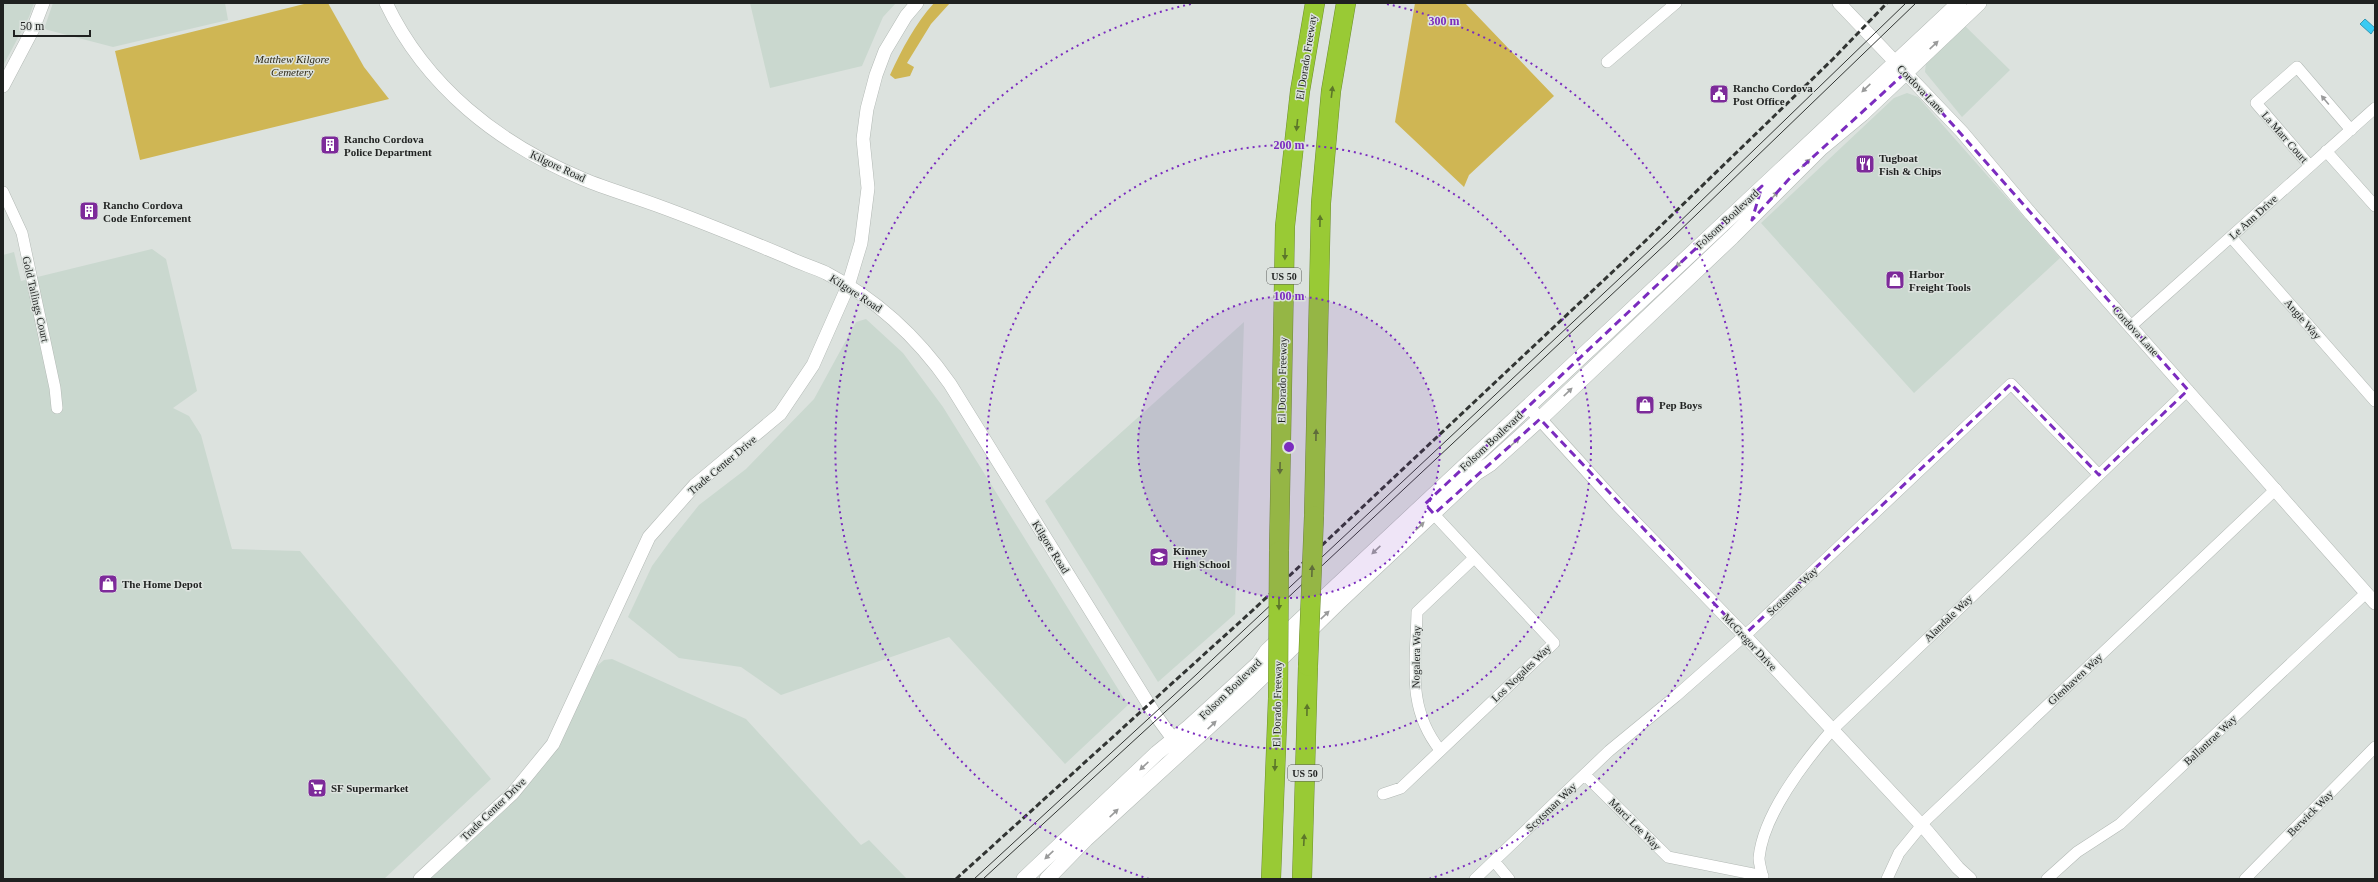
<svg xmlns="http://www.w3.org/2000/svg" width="2378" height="882" font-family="'Times New Roman',serif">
<rect width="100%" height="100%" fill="#dce2de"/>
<path fill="#cad8cf" d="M3,3H34L29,17L3,66Z
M53,3H225L228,20L113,47L44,29Z
M750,3H896L883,17L862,66L770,88Z
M1963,24L2010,70L1962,117L1925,72L1926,63Z
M1907,93L1918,97L2060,258L1914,393L1761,223L1894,98Z
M152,249L166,259L197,391L173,408L189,416L201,435L232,549L300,551L491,779L384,879H3V255L14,252L21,281Z
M866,319L903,353L943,407L1128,705L1065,764L949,637L781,695L741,667L679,658L628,617L652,566L671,540L699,505L746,469L814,399L856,322Z
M1244,322L1235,614L1158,682L1045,501Z
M612,659L746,719L861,845L869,840L907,879H427L566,729L597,666L604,660Z"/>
<path fill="#cfb654" d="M308,3H328L364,67L389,99L140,160L115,51Z
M934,3H950L931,24L907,63L914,67L910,76L895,79L890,75C902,49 915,24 934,3Z
M1415,3H1465L1554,96L1469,175L1464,187L1395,122Z"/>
<path fill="#3acbf3" stroke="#3298b4" d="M2365,19L2375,28L2371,34L2360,24Z"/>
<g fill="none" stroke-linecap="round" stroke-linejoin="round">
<g stroke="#b3b9b5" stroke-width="12">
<path id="minor" d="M1607,62L1676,3
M2326,151L2375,206
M2310,166L2256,103L2297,67L2351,130
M3,192L22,233L55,388L57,408
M2231,237L2375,401
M2131,326L2375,108
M1440,750C1406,707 1416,664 1417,612L1474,558
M1585,775L1668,857L1763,876
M1383,794L1401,788L1554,643L1428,508
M1494,861L1509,879
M1475,879L1609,751L1676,696L1752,629L2011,384L2099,475
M1763,879C1762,872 1759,864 1759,858C1763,815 1805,761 1832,730L2188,390
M1887,879L1899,853L1926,820L2276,489
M2047,879L2077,852L2120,824L2366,593
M2245,879L2375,747"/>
</g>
<g stroke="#b3b9b5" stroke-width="14">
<path id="tertiary" d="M386,3C426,87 499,144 583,179C607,189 632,196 656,205C700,221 744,239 787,257C799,263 813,267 826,273C876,299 918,338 950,384L1154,713L1179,747
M1839,3L1962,132L2031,214L2375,603
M3,86L33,29L43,3
M1529,407L1618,505L1744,635L1927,831L1958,868L1970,879
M420,879L513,793L553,744L649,537L695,485L780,414L813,365L848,286L861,243L868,188L863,139L867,109L876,75L885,51L906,16L917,3"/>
</g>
<g stroke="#b3b9b5" stroke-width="16">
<path id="secondary" d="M1024,879L1157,753L1189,727L1259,663L1267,651L1959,3
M1047,879L1086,839L1250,689L1339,602L1476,473L1490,464L1540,419L1732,237L1821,148L1862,114L1979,3"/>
</g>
<g stroke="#6e8f2e" stroke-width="20">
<path id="motorway" d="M1314,516L1321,203L1331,91L1346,3
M1279,551L1285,226L1300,91L1315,3
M1271,879L1278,698
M1302,879L1308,666"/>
</g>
<use href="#minor" stroke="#fff" stroke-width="11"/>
<use href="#tertiary" stroke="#fff" stroke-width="13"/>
<use href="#secondary" stroke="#fff" stroke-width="15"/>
<use href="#motorway" stroke="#99ca35" stroke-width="19"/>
<path stroke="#323533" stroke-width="1" d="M974,879L1197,674L1667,234L1906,3
M983,879L1201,679L1671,239L1916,3"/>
<path stroke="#323533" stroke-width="3" stroke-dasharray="6 3" stroke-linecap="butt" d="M956,879L1252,611L1639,247L1833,59L1887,3"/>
<g stroke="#6e8f2e" stroke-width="20" stroke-linecap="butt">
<path id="motorway-bridge" d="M1308,666L1314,516
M1278,698L1279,551"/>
</g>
<use href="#motorway-bridge" stroke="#99ca35" stroke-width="19"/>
</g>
<defs><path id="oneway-solid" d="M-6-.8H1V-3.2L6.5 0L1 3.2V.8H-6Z"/></defs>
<g fill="#9a9b9b">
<use href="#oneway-solid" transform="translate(1934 45) rotate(-43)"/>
<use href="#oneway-solid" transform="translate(1866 88) rotate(137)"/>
<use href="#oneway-solid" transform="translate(2325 100) rotate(-130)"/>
<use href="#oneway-solid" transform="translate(1806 163) rotate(-44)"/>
<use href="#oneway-solid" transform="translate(1774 196) rotate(-47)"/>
<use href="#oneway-solid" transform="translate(1680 263) rotate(137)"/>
<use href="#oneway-solid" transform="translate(1568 392) rotate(-44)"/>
<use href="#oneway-solid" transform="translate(1515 442) rotate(-42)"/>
<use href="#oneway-solid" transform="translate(1420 526) rotate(-43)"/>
<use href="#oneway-solid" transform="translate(1376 550) rotate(137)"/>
<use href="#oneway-solid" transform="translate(1325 615) rotate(-44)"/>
<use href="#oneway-solid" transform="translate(1212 725) rotate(-43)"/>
<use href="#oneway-solid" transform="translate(1144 766) rotate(137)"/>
<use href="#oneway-solid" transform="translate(1114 813) rotate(-43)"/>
<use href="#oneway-solid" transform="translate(1049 855) rotate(137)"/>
</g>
<g fill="#5c762a">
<use href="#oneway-solid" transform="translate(1332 92) rotate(-83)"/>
<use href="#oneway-solid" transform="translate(1297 125) rotate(96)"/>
<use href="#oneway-solid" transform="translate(1320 221) rotate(-89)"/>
<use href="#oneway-solid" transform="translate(1285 254) rotate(91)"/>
<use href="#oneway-solid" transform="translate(1316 435) rotate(-89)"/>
<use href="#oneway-solid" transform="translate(1280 468) rotate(91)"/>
<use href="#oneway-solid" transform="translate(1312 571) rotate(-88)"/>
<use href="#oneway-solid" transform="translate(1279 604) rotate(90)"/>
<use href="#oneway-solid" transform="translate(1307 710) rotate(-89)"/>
<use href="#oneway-solid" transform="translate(1275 765) rotate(92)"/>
<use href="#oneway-solid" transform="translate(1304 840) rotate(-87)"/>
</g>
<path fill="none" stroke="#7b2cbf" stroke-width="3" stroke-dasharray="8 5" stroke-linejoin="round" d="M1906,72L2188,390L2099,475L2011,384L1744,635L1540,419L1434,514L1425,504L1762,186L1752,220L1790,178Z"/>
<circle cx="1289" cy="447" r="151" fill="#7b2cbf" fill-opacity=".12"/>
<g fill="none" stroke="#7b2cbf" stroke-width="2" stroke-dasharray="2 4">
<circle cx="1289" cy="447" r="151"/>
<circle cx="1289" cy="447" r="302"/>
<path d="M1149 879A454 454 0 0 1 1191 4M1387 4A454 454 0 0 1 1429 879"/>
</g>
<defs>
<g id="civic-square" transform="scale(1)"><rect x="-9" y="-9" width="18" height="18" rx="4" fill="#7d2a9a" stroke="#dce2de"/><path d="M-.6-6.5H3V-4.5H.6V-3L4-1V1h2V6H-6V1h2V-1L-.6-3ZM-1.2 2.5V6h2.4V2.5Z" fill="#fff"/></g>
<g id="building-square" transform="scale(1)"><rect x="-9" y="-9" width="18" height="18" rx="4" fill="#7d2a9a" stroke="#dce2de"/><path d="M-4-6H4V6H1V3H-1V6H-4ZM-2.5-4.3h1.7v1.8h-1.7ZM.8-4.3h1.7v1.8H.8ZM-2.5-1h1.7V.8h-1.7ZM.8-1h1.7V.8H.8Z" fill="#fff"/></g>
<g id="restaurant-square" transform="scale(1)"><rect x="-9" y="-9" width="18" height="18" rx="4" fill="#7d2a9a" stroke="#dce2de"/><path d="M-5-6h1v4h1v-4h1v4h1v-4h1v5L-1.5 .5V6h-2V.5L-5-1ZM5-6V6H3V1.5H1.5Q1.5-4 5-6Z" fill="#fff"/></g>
<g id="shop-square" transform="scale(1)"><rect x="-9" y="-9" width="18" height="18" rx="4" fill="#7d2a9a" stroke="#dce2de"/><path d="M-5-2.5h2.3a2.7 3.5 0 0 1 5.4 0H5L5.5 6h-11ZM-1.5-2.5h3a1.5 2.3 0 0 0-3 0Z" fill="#fff"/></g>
<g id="school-square" transform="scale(1)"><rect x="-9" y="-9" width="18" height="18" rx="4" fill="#7d2a9a" stroke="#dce2de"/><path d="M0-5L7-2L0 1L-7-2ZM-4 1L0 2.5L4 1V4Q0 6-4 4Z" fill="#fff"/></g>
<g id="supermarket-square" transform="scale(1)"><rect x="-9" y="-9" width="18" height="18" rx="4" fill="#7d2a9a" stroke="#dce2de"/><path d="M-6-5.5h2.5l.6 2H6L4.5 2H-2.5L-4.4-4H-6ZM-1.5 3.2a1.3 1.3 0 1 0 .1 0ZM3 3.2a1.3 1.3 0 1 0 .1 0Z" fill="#fff"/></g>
</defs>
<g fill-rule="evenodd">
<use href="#civic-square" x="1719" y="94"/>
<use href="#building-square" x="330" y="145"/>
<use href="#restaurant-square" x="1865" y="164"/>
<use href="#building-square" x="89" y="211"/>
<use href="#shop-square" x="1895" y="280"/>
<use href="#shop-square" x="1645" y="405"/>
<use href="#school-square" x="1159" y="557"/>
<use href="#shop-square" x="108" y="584"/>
<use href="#supermarket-square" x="317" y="788"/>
</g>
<g text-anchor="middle" stroke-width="3" stroke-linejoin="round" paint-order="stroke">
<g fill="#dce2de" stroke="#585b59" stroke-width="1">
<rect x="1267" y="268" width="34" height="16" rx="3"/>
<rect x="1288" y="765" width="34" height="16" rx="3"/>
</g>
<g font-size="10" font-weight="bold" fill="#1f2120">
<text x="1284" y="280">US 50</text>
<text x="1305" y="777">US 50</text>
</g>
<g font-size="11" fill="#1f2120" stroke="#dce2de">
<text transform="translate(1306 57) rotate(-81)" y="4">El Dorado Freeway</text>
<text transform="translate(1921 89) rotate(46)" y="4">Cordova Lane</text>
<text transform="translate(2285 137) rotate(49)" y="4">La Marr Court</text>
<text transform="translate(558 166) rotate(25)" y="4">Kilgore Road</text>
<text transform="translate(2253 217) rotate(-42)" y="4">Le Ann Drive</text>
<text transform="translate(1727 219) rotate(-43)" y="4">Folsom Boulevard</text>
<text transform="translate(856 293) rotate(33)" y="4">Kilgore Road</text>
<text transform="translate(36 299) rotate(77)" y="4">Gold Tailings Court</text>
<text transform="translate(2303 319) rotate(49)" y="4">Angie Way</text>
<text transform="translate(2136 331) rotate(48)" y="4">Cordova Lane</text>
<text transform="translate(1282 380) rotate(-89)" y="4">El Dorado Freeway</text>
<text transform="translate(1491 441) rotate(-43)" y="4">Folsom Boulevard</text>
<text transform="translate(722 465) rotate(-40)" y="4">Trade Center Drive</text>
<text transform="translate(1051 547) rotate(58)" y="4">Kilgore Road</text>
<text transform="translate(1792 591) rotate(-43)" y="4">Scotsman Way</text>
<text transform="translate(1948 618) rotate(-44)" y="4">Alandale Way</text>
<text transform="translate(1750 642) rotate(47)" y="4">McGregor Drive</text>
<text transform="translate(1416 657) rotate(-89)" y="4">Nogalera Way</text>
<text transform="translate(1521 673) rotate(-44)" y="4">Los Nogales Way</text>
<text transform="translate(2075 679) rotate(-43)" y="4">Glenhaven Way</text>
<text transform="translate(1230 689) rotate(-44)" y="4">Folsom Boulevard</text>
<text transform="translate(1277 704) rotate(-89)" y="4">El Dorado Freeway</text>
<text transform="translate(2210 740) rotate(-43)" y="4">Ballantrae Way</text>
<text transform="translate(1551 807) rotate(-44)" y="4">Scotsman Way</text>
<text transform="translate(493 809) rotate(-44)" y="4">Trade Center Drive</text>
<text transform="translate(2310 813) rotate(-45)" y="4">Berwick Way</text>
<text transform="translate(1635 824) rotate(45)" y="4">Marci Lee Way</text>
</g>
<g font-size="11" font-style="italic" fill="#2f2a17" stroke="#dce2de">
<text x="292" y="63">Matthew Kilgore<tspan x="292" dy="13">Cemetery</tspan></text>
</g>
<g font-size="11" font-weight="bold" fill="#1f2120" stroke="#dce2de" text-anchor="start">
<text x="1733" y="92">Rancho Cordova<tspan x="1733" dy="13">Post Office</tspan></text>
<text x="344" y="143">Rancho Cordova<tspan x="344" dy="13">Police Department</tspan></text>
<text x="1879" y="162">Tugboat<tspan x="1879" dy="13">Fish &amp; Chips</tspan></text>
<text x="103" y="209">Rancho Cordova<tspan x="103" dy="13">Code Enforcement</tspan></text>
<text x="1909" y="278">Harbor<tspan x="1909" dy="13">Freight Tools</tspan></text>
<text x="1659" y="409">Pep Boys</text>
<text x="1173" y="555">Kinney<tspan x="1173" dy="13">High School</tspan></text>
<text x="122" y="588">The Home Depot</text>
<text x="331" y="792">SF Supermarket</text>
</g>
</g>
<circle cx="1289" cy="447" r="6" fill="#7b2cbf" stroke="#dce2de" stroke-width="2"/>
<g font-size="12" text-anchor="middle" font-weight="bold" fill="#7b2cbf" stroke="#dce2de" stroke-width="3" stroke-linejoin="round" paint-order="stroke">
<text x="1444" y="25">300 m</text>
<text x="1289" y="149">200 m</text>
<text x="1289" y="300">100 m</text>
</g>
<rect width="2378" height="882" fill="none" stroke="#1f2120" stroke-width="8"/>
<path d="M14 30v6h76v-6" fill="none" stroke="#1f2120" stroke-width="2"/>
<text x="20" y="30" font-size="12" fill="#1f2120" stroke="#dce2de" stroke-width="3" paint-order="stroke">50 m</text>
</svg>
